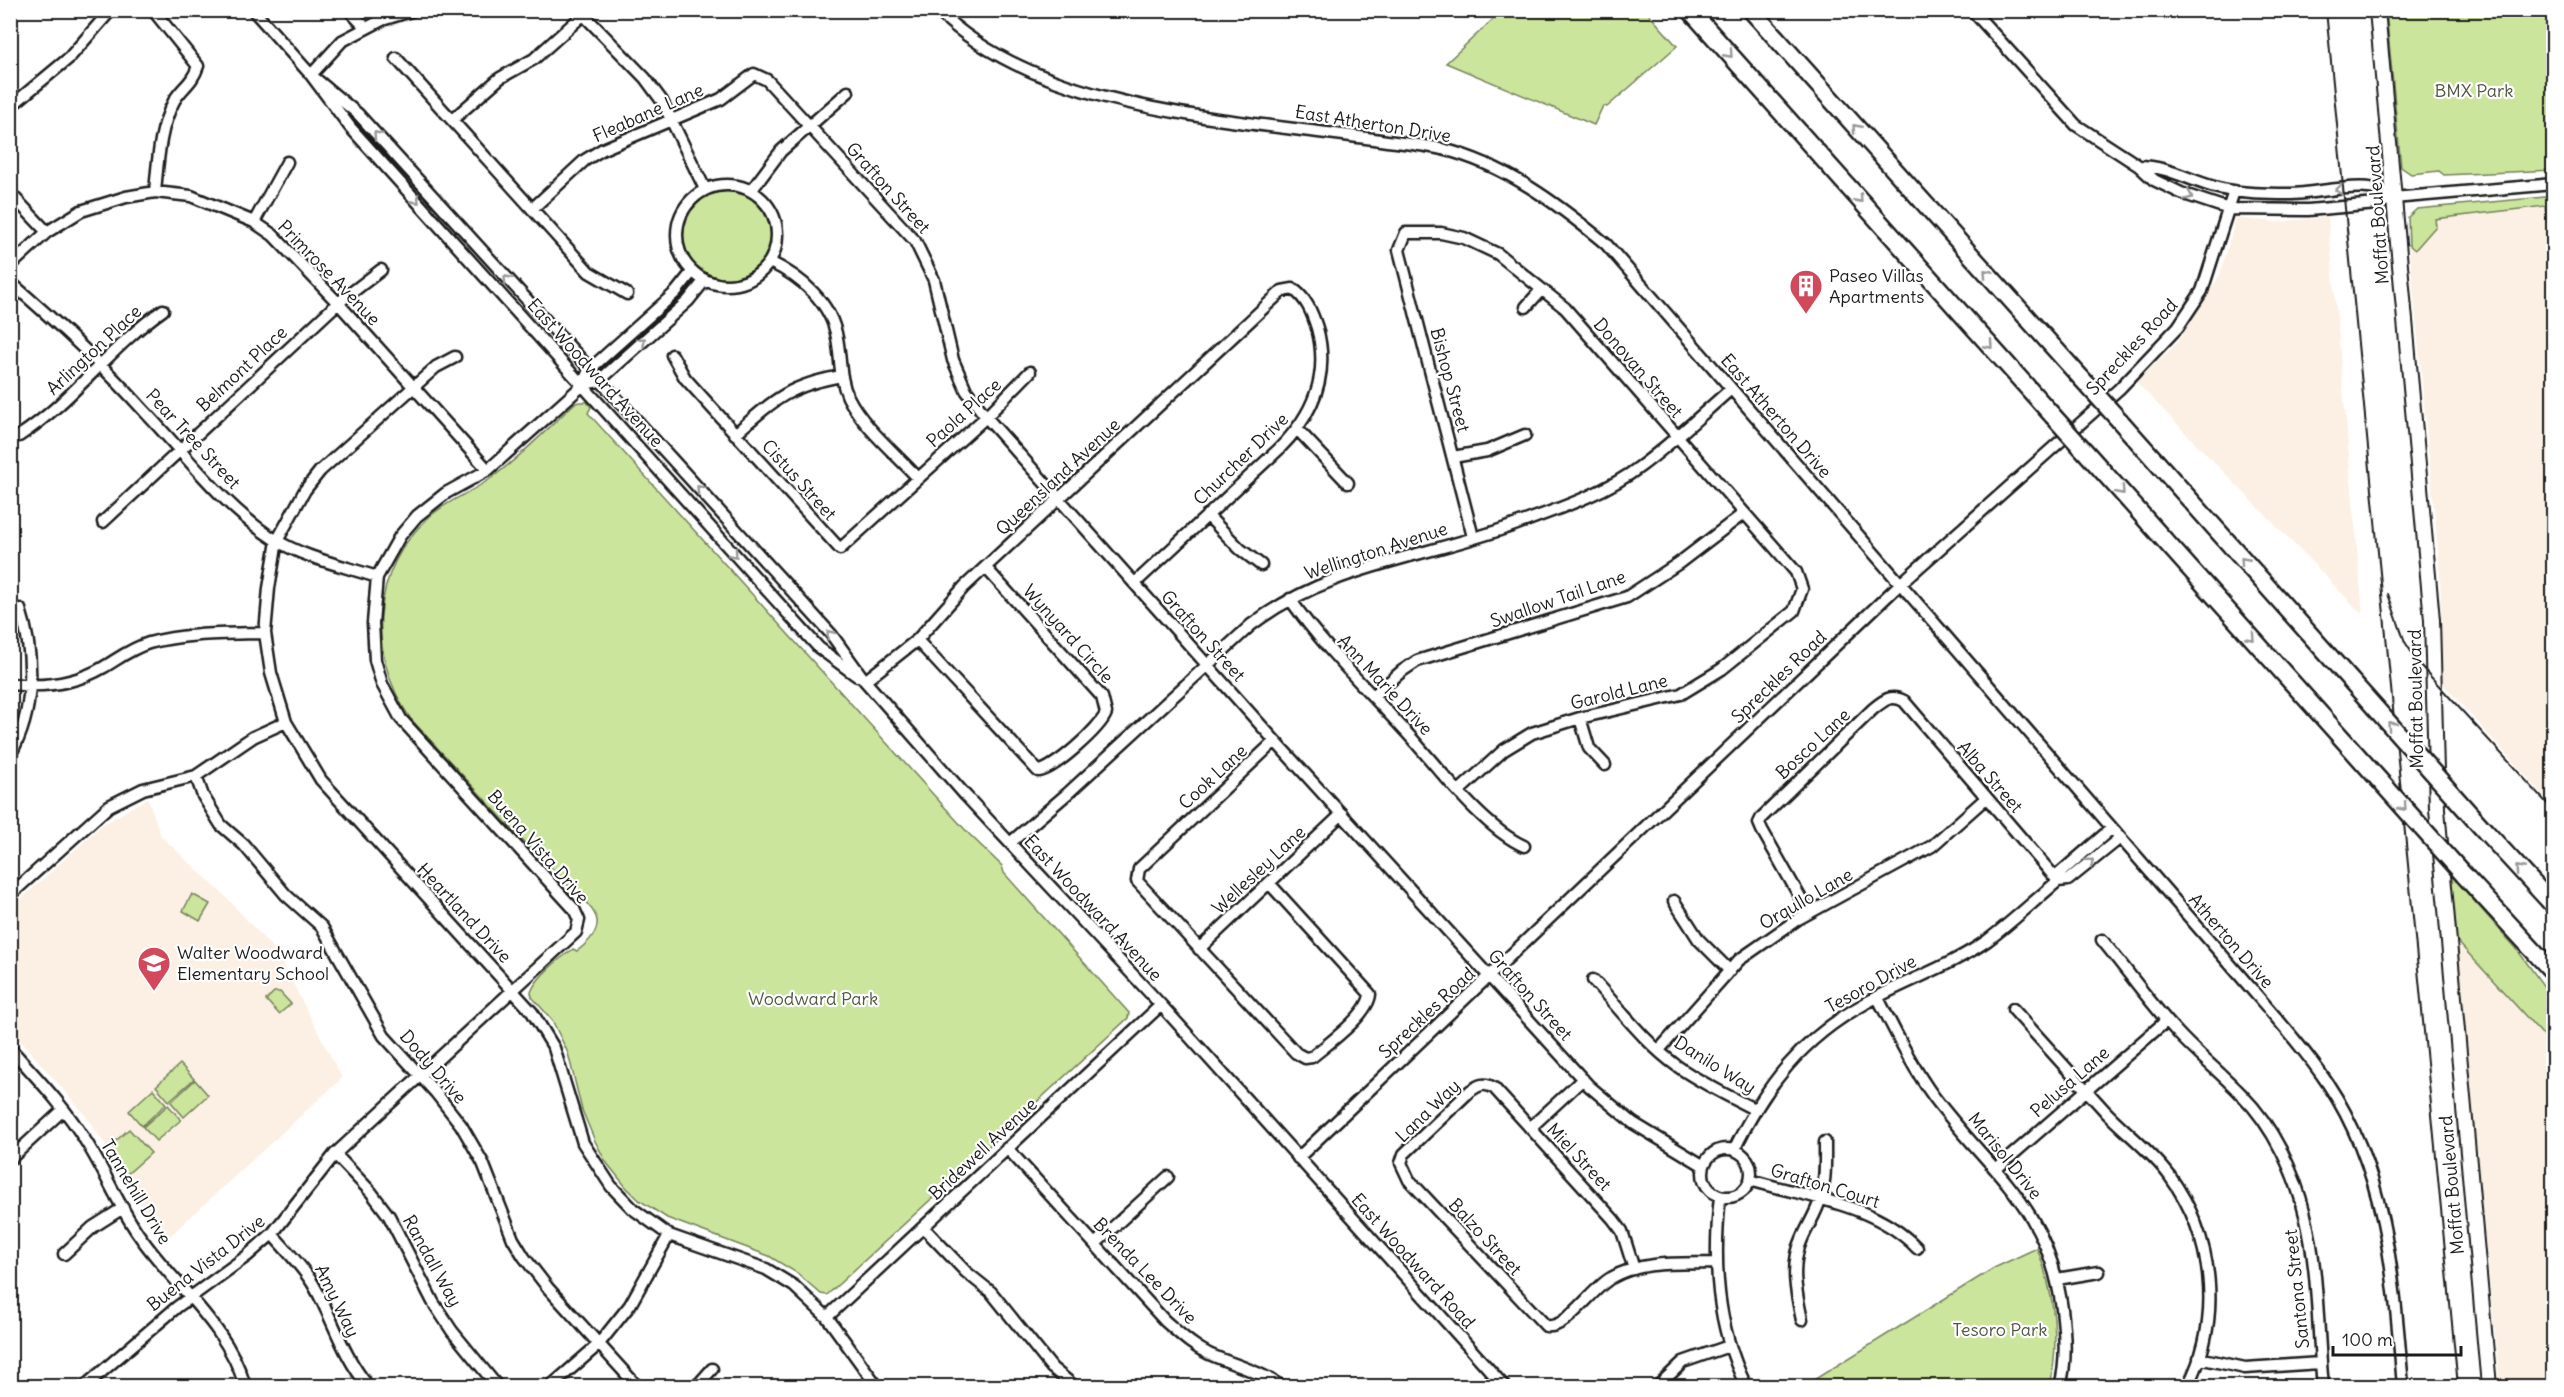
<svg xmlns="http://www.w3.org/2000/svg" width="2564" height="1397" font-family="Delius,sans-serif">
<rect width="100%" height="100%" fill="#fff"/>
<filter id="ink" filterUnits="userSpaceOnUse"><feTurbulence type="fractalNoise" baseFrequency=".0167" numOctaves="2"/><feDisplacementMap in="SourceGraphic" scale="12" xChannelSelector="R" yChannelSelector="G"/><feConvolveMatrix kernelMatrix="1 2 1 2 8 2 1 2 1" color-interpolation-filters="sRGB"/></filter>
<g filter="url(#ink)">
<path fill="#fbf0e3" d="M2546,206L2547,215H2553V806L2443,684L2440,572L2409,245L2414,250L2435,219Z
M2328,217L2363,615L2136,382L2176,344L2220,275L2236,218L2277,222Z
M148,798L161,836L225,896L277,953L342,1078L162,1243L108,1148L82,1111L11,1030L10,909L102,825Z
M2456,940L2553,1046V1386H2500Z"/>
<path fill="#cbe59c" stroke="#74805c" stroke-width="1.5" d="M1502,11H1646L1677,46L1607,107L1603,106L1594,125L1446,63Z
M2386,11H2553V170L2444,175L2439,171L2411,174L2401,167Z
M681 236a46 46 0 1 1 92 0a46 46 0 1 1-92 0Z
M2545,197L2553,198V215H2546L2545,206L2435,219L2436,226L2415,250L2409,245L2408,217L2417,209Z
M580,402H587L591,407L588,413L969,834L1002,866L1004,873L1129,1013L1128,1018L827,1295L821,1294L797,1273L769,1256L667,1218L639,1200L626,1187L606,1162L595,1141L582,1110L568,1053L552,1020L532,997L531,992C537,976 558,960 573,949L577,951C612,925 596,911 571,888C563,881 556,872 548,864L546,866L410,718C367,654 370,572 428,518C446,501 470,493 490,479C521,457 548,428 575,403Z
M2451,875L2516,948L2553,999V1046L2456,940Z
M192,894L210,904L200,921L183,911Z
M274,992H280L291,1004L279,1014L266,1000Z
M180,1064L194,1079L169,1101L156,1086Z
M195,1080L208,1095L184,1117L171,1102Z
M153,1089L166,1104L142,1126L129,1111Z
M168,1105L181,1120L156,1141L143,1127Z
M129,1129L151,1153L125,1176L108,1148Z
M2037,1248C2055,1294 2060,1339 2050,1386H1804L1994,1268Z"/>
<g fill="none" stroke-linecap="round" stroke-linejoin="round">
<g stroke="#1c1c1c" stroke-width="15">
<path id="minor" d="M153,10L198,66C192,84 182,87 174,101C159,129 158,161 155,192
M253,10L311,75L350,127L819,648L857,676
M349,10L366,28
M579,10L645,78L662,101L705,189
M937,10C1040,112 1230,119 1366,138C1391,142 1418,144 1442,149C1505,164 1558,204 1606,244L2242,978C2271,1012 2303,1047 2328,1084C2388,1174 2394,1283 2403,1386
M1972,10L2076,125L2139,166L2154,180L2181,193L2229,209L2308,210L2377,204L2393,198L2554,184
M396,58L589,272L627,294
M311,75L358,114L831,634L865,681L966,796L1161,1005L1504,1386
M311,75L342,41L382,20L414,10
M10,107L69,58L111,10
M452,120L500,78L534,59L583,15
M2139,166C2168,166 2190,181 2218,188C2241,194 2268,194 2291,194C2320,194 2372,177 2393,198
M677 235a50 50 0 1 1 100 0a50 50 0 1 1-100 0Z
M751,191L781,151L848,92
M10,193L47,232
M532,209L585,160L603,149L721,99L754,74L767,80L915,241L934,280L953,360L966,390L986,417L1275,741L1589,1086L1633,1123L1704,1166
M254,222L287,162
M770,262C801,277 831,302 837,338C841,358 839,378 848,397C863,427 895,453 917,477
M10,266L47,232L81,211L126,197L155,192L191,196L254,222L273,235L338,303L488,470
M10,282C58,323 103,365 145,412C186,455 224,507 274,539C304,558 344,566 377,577
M1526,307L1541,290
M672,355L685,378L840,549L986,417L1030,372
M455,357L436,367L320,471L305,490L277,541L269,588L265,633L271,673L286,722L321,780L532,1012L554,1048L583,1143L611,1186L633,1209L669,1235L766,1269L794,1286L827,1317L877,1386
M586,377L589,370L676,292L692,272
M1298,430L1348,483
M735,434C774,400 789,385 842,376
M19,436C73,401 110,347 163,310
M1453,457L1487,451L1525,435
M1207,515L1240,549L1261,565
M103,522L338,303L381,270
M1290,599C1324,648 1367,689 1407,733C1438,767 1483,828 1524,846
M917,640L1038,771C1053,771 1101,727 1106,713L1102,697L986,568
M865,681L917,640L964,587L1282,291L1293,289C1306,298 1312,312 1317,328C1330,376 1313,415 1279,449L1135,583
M10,684C44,688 75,684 104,667C119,658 132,648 149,643C186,633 227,634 265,633
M1373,696L1402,671L1417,661L1627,597L1679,563L1743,514
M1580,718L1589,748L1605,765
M10,755C35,713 35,655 20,609
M196,776L203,796L221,825L244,845L286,895L322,927L384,1036L436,1093L461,1125L483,1163L513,1239L524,1257L548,1288L637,1386
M1460,790L1504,750L1532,733L1580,718L1681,694L1722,669L1794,611L1802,589L1796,572L1565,308L1498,254L1464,238L1441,233H1406L1399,250L1473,537
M1010,843L1067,794L1251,625C1331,564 1426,558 1517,524C1558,509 1606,493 1641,466C1672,443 1701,415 1731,389
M2058,881L2068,880L2120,838
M1269,883L1370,994C1369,1014 1329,1043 1312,1057L1305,1058L1296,1053L1137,881L1139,869L1275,741
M10,895L109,806L143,789L196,776L253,737L286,722
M1674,901L1699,940L1730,971
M1809,913L1762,830L1759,823L1762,817L1873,709C1884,700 1891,694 1904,701L2058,881
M2102,940C2127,970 2150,1003 2177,1032C2197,1054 2221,1073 2242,1095C2273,1126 2295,1173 2305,1215C2319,1271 2317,1329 2323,1386
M1199,949L1342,814
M1593,980C1620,1009 1645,1043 1677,1066C1701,1083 1728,1096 1754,1109
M1878,998C1895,1031 1912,1067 1934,1097C1992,1174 2048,1205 2062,1309C2065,1333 2067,1363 2060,1386
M2013,1009C2044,1043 2074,1077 2105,1111C2125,1132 2152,1152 2169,1175C2214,1237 2223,1318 2188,1386
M10,1048C36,1077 65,1107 85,1140C105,1171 118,1205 139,1235C175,1287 227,1324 245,1386
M1659,1050L1739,960L1798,919L1932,846L1986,798
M1530,1128L1583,1079
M1007,1148L1165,1321C1179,1333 1192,1346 1209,1354C1234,1365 1259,1371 1281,1386
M1703 1173a24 24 0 1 1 48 0a24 24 0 1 1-48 0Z
M1734,1150C1765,1086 1802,1038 1866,1003C1905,981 1951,966 1988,940C2012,922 2035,900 2058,881L2060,873L2112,828
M335,1154L371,1192L389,1216L433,1302L452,1331L497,1386
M1298,1158L1899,585L2119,389L2178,327L2202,291L2234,191
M10,1159L63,1110
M1996,1169L2166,1021
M1750,1180C1807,1197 1875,1204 1917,1248
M1720,1196C1713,1263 1716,1325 1746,1386
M924,1228L966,1272L991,1292L1052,1368L1074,1386
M272,1234C286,1250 302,1266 313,1284C334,1320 341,1353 368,1386
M1095,1244L1168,1177
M64,1254L93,1227L123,1208
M1634,1269L1622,1231L1613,1219L1494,1088C1484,1082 1479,1085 1470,1091L1404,1154L1401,1163L1409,1180L1546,1326C1567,1330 1591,1289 1611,1278C1642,1260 1681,1264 1716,1263
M2057,1279L2099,1272
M827,1317L1161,1005
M1802,1320C1796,1293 1790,1265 1802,1239C1808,1225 1817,1212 1821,1197C1826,1179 1825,1160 1825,1142
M2199,1358L2245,1368L2320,1363
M85,1386L177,1307L247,1256L272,1234L335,1154L576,932L579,920L574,909L401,719L382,684L375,660L373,623L377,577L400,536L417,516L446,493L488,470L584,384L599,381L688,301L705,280
M551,1386L598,1345L630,1305L669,1235
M697,1386L712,1369
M1658,1386L1683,1362L1729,1346"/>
</g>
<g stroke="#1c1c1c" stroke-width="18">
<path id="major" d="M2377,10L2432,620L2437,809L2489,1386"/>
</g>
<g stroke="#1c1c1c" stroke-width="21">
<path id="highway" d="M1690,10L2053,416
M1751,10L2082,379
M2120,421L2353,683
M2082,448L2364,763
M2485,831L2554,906
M2464,875L2554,973"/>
</g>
<use href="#minor" stroke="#fff" stroke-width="10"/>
<use href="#major" stroke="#fff" stroke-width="14"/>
<use href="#highway" stroke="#fff" stroke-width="16"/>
<path stroke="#1c1c1c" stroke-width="2" d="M2326,10L2458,1386
M2388,594L2405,642L2419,664L2554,811"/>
<g stroke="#1c1c1c" stroke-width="21" stroke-linecap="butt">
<path id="highway-bridge" d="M2082,379L2120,421
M2053,416L2082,448
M2353,683L2485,831
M2364,763L2464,875"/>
</g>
<use href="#highway-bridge" stroke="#fff" stroke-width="16"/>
</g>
<defs><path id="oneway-chevron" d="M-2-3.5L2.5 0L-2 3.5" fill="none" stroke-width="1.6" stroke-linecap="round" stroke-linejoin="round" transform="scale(1.5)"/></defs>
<g stroke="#999">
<use href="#oneway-chevron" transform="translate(1729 54) rotate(48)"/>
<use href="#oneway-chevron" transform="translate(1856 128) rotate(-132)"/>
<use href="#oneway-chevron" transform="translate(377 135) rotate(-132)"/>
<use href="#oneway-chevron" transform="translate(2339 190) rotate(175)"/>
<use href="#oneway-chevron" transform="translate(2189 196) rotate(23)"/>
<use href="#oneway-chevron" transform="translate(1859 199) rotate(48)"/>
<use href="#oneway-chevron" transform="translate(416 200) rotate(48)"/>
<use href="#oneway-chevron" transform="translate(1987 273) rotate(-132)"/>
<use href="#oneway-chevron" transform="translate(507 279) rotate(-132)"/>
<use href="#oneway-chevron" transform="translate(642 341) rotate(-43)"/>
<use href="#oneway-chevron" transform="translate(1989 345) rotate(48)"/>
<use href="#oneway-chevron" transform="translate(700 489) rotate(-133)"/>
<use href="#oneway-chevron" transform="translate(2121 491) rotate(48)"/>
<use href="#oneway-chevron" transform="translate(734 554) rotate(48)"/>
<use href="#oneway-chevron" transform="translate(2244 561) rotate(-132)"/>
<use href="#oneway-chevron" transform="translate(830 634) rotate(-129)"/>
<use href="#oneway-chevron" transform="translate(2251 637) rotate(48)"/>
<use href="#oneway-chevron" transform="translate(2391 725) rotate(-132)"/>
<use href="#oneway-chevron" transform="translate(2403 807) rotate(48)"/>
<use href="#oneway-chevron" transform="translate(2090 862) rotate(-40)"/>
<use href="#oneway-chevron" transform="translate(2519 869) rotate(-132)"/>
</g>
</g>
<defs>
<g id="building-pin" transform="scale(1.725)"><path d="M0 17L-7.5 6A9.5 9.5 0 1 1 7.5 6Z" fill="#d1495b" stroke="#fff"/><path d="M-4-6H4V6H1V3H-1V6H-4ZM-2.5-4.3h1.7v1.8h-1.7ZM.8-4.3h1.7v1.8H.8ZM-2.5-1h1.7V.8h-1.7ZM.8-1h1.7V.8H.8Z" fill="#fff"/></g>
<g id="school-pin" transform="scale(1.725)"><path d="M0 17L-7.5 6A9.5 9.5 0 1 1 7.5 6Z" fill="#d1495b" stroke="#fff"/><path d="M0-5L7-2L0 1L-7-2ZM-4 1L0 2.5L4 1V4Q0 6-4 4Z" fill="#fff"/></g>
</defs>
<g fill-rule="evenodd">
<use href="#building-pin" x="1806" y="286"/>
<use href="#school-pin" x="154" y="963"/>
</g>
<g text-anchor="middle" stroke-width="4.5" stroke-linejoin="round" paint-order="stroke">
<g font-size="18" fill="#515842" stroke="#fff">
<text x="2474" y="97">BMX Park</text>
<text x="813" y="1005">Woodward Park</text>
<text x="2000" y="1336">Tesoro Park</text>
</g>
<g font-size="18" fill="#1c1c1c" stroke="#fff">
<text transform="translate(648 113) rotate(-24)" y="6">Fleabane Lane</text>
<text transform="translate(1373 124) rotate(9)" y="6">East Atherton Drive</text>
<text transform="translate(888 188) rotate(48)" y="6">Grafton Street</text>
<text transform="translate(2378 215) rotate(-94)" y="6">Moffat Boulevard</text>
<text transform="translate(329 273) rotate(46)" y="6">Primrose Avenue</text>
<text transform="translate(2132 347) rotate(-47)" y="6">Spreckles Road</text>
<text transform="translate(94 350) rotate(-43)" y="6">Arlington Place</text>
<text transform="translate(1638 368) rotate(49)" y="6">Donovan Street</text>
<text transform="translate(242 369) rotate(-43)" y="6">Belmont Place</text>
<text transform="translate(595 373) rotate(48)" y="6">East Woodward Avenue</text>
<text transform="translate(1450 380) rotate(75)" y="6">Bishop Street</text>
<text transform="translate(964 413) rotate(-42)" y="6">Paola Place</text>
<text transform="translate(1776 416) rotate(49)" y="6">East Atherton Drive</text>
<text transform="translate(193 439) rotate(47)" y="6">Pear Tree Street</text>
<text transform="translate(1241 459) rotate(-44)" y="6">Churcher Drive</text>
<text transform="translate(1058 477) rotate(-43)" y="6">Queensland Avenue</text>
<text transform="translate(799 480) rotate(48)" y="6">Cistus Street</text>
<text transform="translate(1376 551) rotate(-18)" y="6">Wellington Avenue</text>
<text transform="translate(1558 599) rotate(-19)" y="6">Swallow Tail Lane</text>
<text transform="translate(1068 634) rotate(48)" y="6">Wynyard Circle</text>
<text transform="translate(1203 636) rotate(48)" y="6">Grafton Street</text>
<text transform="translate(1779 677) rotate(-44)" y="6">Spreckles Road</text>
<text transform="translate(1385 685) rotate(47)" y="6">Ann Marie Drive</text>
<text transform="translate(1619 692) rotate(-14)" y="6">Garold Lane</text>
<text transform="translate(2416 699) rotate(-91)" y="6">Moffat Boulevard</text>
<text transform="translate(1813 744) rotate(-43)" y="6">Bosco Lane</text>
<text transform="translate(1213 777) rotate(-43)" y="6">Cook Lane</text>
<text transform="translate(1990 777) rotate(49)" y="6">Alba Street</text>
<text transform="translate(538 847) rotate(49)" y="6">Buena Vista Drive</text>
<text transform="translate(1259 870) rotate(-43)" y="6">Wellesley Lane</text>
<text transform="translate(1806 899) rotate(-30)" y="6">Orqullo Lane</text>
<text transform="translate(1093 908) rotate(47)" y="6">East Woodward Avenue</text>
<text transform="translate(464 913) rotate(47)" y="6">Heartland Drive</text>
<text transform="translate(2231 941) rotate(49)" y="6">Atherton Drive</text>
<text transform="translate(1871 984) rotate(-29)" y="6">Tesoro Drive</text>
<text transform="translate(1530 995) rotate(48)" y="6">Grafton Street</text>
<text transform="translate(1427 1013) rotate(-43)" y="6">Spreckles Road</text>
<text transform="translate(1715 1065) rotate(32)" y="6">Danilo Way</text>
<text transform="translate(433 1067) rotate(49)" y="6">Dody Drive</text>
<text transform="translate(2070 1082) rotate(-41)" y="6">Pelusa Lane</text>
<text transform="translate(1428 1111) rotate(-44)" y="6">Lana Way</text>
<text transform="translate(983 1149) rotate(-43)" y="6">Bridewell Avenue</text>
<text transform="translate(2005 1156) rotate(51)" y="6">Marisol Drive</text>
<text transform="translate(1579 1157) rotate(47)" y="6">Miel Street</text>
<text transform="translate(2452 1185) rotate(-95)" y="6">Moffat Boulevard</text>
<text transform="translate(1825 1186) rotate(17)" y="6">Grafton Court</text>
<text transform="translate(136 1192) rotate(59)" y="6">Tannehill Drive</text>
<text transform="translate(1485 1237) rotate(47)" y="6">Balzo Street</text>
<text transform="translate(432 1261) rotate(61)" y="6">Randall Way</text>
<text transform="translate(1413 1261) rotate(48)" y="6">East Woodward Road</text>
<text transform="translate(206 1263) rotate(-38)" y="6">Buena Vista Drive</text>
<text transform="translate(1145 1271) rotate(46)" y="6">Brenda Lee Drive</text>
<text transform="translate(2297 1289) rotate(-96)" y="6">Santona Street</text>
<text transform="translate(337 1301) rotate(64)" y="6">Amy Way</text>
</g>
<g font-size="18" fill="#1c1c1c" stroke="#fff" text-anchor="start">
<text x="1829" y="282">Paseo Villas<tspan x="1829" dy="21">Apartments</tspan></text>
<text x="177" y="959">Walter Woodward<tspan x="177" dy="21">Elementary School</tspan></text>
</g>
</g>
<rect width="2564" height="1397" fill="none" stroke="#fff" stroke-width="36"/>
<rect x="18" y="18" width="2528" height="1361" fill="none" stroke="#1c1c1c" stroke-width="2" filter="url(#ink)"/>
<path d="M2333 1346v9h128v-9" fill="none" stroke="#1c1c1c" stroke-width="3"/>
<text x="2342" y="1346" font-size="18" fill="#1c1c1c" stroke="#ffffff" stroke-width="4.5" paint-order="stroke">100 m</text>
</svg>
